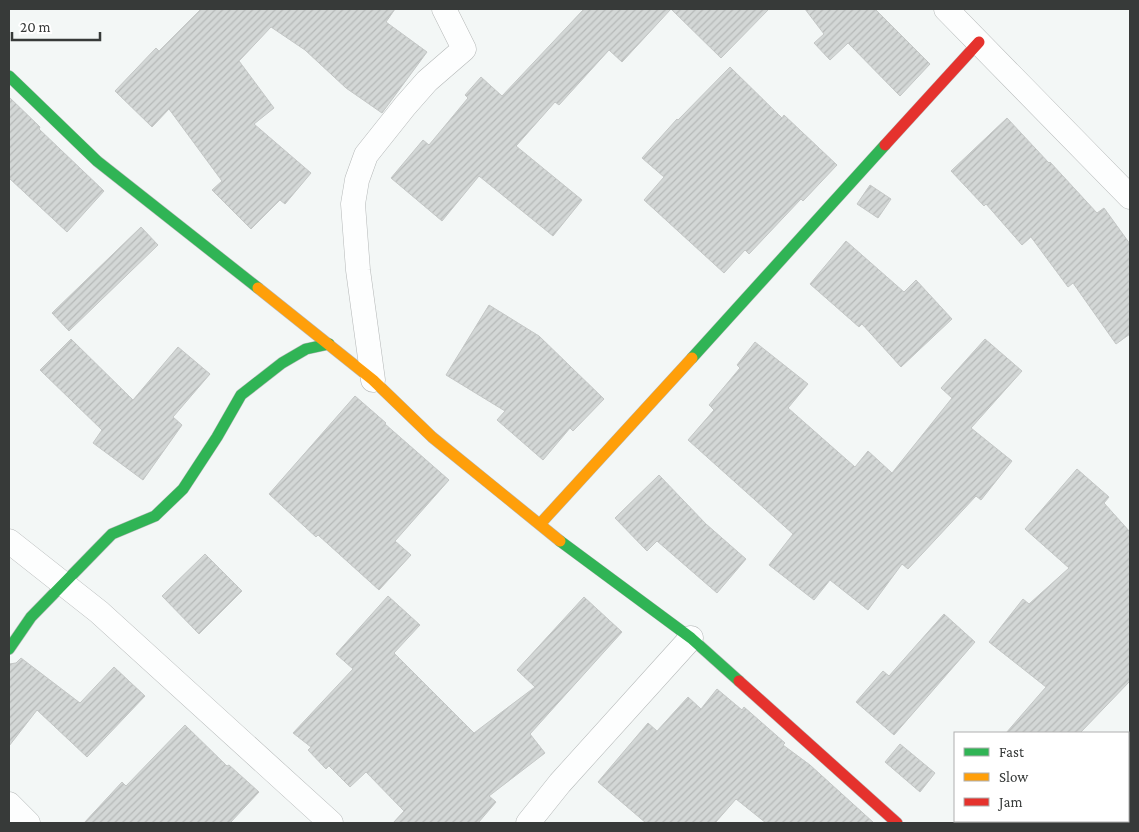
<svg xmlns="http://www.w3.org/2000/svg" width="1139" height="832" font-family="'Crimson Pro',serif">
<defs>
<pattern id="building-hatch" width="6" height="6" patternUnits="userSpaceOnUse" patternTransform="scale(1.25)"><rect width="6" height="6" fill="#d3d7d6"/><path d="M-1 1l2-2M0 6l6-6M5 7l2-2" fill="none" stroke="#b6b9b8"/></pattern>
</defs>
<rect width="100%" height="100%" fill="#f3f7f6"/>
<path fill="url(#building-hatch)" stroke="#c4c7c6" d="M201,9H395L386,22L427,52L382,113L346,88L305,50L271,27L239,61L274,108L254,124L311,173L285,204L280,200L251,229L212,190L222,181L169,109L152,127L115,91L156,48L159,51Z
M584,9H671L622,62L609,50L559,105L555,102L516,146L582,200L553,236L479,176L442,221L391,178L423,140L429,145L468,98L465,95L481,77L502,96Z
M671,9H769L721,58Z
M805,9H875L930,64L900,96L848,43L830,60L814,43L824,34Z
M730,67L782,118L784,115L837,165L803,201L801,199L749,254L745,250L724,273L644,200L664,177L642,158L677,119L678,120Z
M9,97L40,127L39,129L104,191L67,232L9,178Z
M1007,118L1049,163L1050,162L1097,213L1104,208L1130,244V334L1116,344L1073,283L1068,287L1031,237L1022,245L986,204L984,206L951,171Z
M870,185L891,199L878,218L857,204Z
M141,227L158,245L69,331L52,313Z
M846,241L904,292L916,280L952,319L901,367L862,324L859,327L810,284Z
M489,305L539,336L604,399L573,431L570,428L543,460L497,420L505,411L446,375Z
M71,339L133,400L178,347L210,374L173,417L182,425L143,480L93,443L102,430L40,370Z
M985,339L1022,371L971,428L1012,461L981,500L976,496L908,569L902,564L868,610L830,580L814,600L769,565L793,534L688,440L714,410L709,405L740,368L737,365L755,342L808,384L788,408L855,467L868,451L892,473L952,398L941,388Z
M355,396L386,423L385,424L449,480L395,541L411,555L379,590L318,535L316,537L269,494Z
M1077,469L1109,497L1104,503L1130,532V681L1080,733H1006L1046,687L989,642L1023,599L1029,604L1069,568L1025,529Z
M659,475L706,524L746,559L717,593L657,541L647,551L615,518Z
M205,554L242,591L199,634L162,596Z
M388,596L420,625L394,653L474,733L535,687L517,670L584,597L622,632L530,734L545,753L489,796L496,802L478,823H393L404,811L366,772L350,787L329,766L326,769L308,750L311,747L293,733L353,669L336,654Z
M944,614L975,642L894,735L856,702L883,671L889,676Z
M21,658L80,703L114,667L145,696L87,757L37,710L9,746V664L16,663Z
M717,689L742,710L744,707L785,743L783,745L810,765L874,823H766L736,799L715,823H646L598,782L648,723L657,731L688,697L701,709Z
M185,725L227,766L229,765L259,792L230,823H84L122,782L126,786Z
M900,744L935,773L920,792L885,762Z"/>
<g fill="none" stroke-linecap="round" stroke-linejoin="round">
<g stroke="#b5b8b8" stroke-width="25">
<path id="street" d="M946,9L1130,197
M373,380L358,270L353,204L357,180L366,155L405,106L427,81L464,49L444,9
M9,541L99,612L331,823
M9,804L28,823
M528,823L560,783L691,638"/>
</g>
<g stroke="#b5b8b8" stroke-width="12">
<path id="fast" d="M9,76L97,161L258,288
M692,358L885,145
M560,541L691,638L739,681
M9,649L31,617L112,534L155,516L183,489L217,437L241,395L282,363L306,349L329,344"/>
</g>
<g stroke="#b5b8b8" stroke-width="12">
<path id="slow" d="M258,288L373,380L432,437L560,541
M540,524L692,358"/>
</g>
<g stroke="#b5b8b8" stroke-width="12">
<path id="jam" d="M885,145L979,42
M739,681L897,823"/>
</g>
<use href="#street" stroke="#fdfefe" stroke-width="24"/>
<use href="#fast" stroke="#30b455" stroke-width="11"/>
<use href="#slow" stroke="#ff9f0a" stroke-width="11"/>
<use href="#jam" stroke="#e5322d" stroke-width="11"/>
</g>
<rect width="1139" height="832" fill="none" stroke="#373a39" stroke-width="20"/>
<rect x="954" y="732" width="175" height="90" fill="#ffffff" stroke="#afb0b0"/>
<rect x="964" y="748" width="25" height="8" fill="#30b455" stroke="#afb0b0"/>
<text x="999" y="757" font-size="15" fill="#373a39">Fast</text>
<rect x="964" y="773" width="25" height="8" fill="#ff9f0a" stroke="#afb0b0"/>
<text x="999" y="782" font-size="15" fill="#373a39">Slow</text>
<rect x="964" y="798" width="25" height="8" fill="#e5322d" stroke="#afb0b0"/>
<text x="999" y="807" font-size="15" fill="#373a39">Jam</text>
<path d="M12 32v8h88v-8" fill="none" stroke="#373a39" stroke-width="2.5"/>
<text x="20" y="32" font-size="15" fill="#373a39" stroke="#ffffff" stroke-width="4" paint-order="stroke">20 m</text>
</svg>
